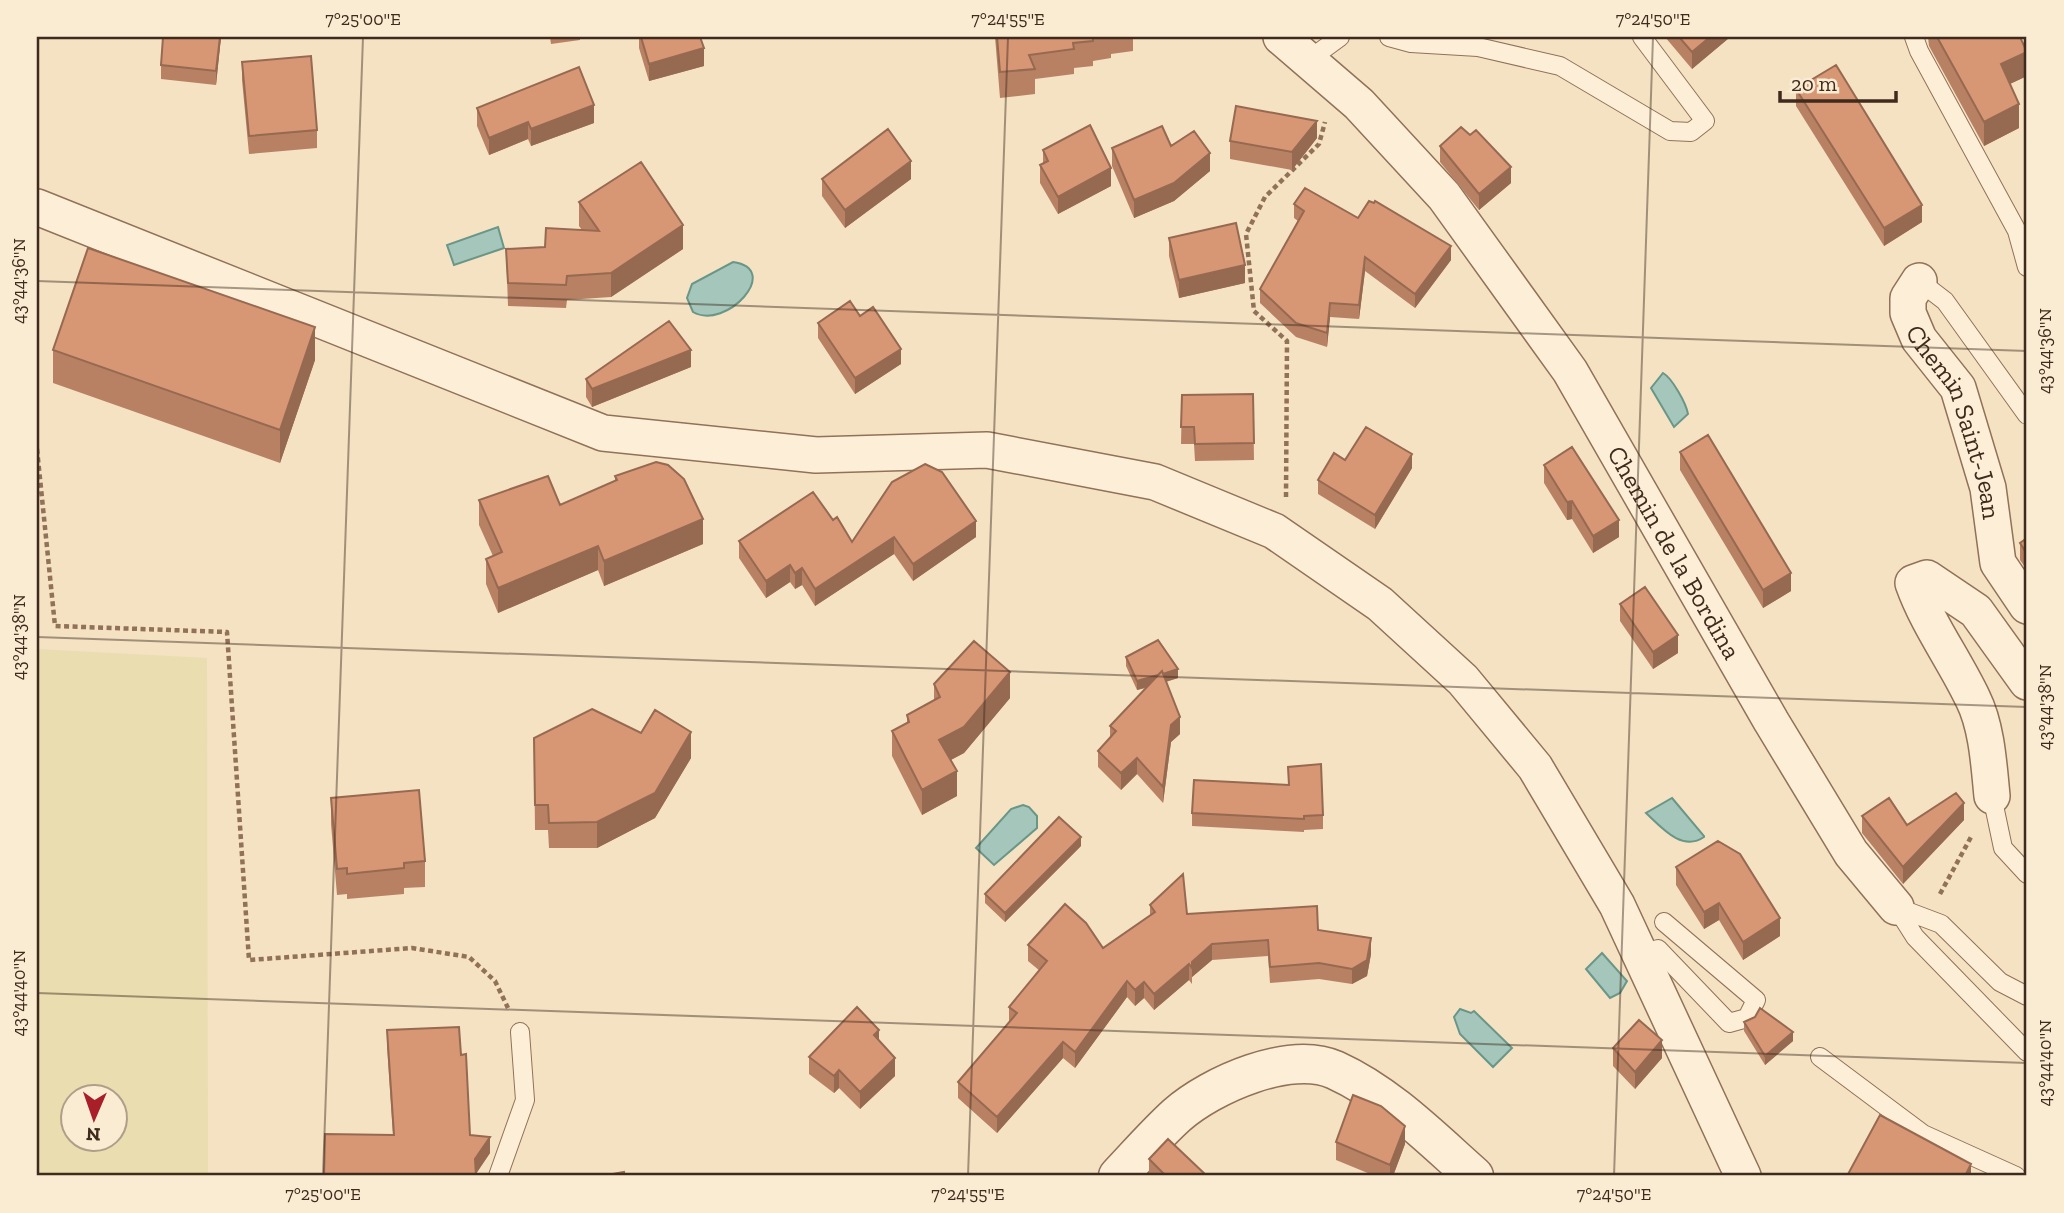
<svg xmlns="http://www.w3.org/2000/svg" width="2064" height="1213" font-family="'Zilla Slab',serif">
<rect width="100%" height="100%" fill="#f4e2c3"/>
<path fill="#eaddaf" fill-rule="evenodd" d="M37,649L207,658L208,1176H37ZM74,1098H116V1140H74Z"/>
<path fill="#a5c6ba" stroke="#6a9688" stroke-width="2" d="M498,227L504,248L454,265L447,245Z
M733,262C783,269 726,331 693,312L687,298L692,284Z
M1663,373C1672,378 1686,403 1688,414L1674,427L1651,388Z
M1672,798L1704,836V837C1682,852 1662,828 1646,813Z
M1023,805L1029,807L1037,816V828L994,865L976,848L1011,809Z
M1602,953L1627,981L1620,993L1610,998L1586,969Z
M1460,1009L1471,1013L1474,1011L1512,1048L1493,1067L1460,1034L1454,1017Z"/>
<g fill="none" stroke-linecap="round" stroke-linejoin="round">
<g stroke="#917157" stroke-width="20">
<path id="service" d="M1389,37L1411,43L1478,47L1560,66L1670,131L1691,132L1705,121L1642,37
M1914,37L1919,51L2017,231L2027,267
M1310,59L1340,37
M1919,281L1945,301L2027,415
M1992,796L2003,848L2027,874
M1896,907L1915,937L2027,1052
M1896,907L1941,924L2000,982L2027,996
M1642,955L1658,949L1729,1023L1747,1018L1756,1000L1664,922
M1820,1057L1923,1134L2016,1176
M498,1176L525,1100L520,1032"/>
</g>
<g stroke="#917157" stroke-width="38">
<g id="minor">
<path id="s1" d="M1281,37L1359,104L1444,196L1570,371L1771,721L1851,853L1896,907"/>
<path d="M37,207L603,433L816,455L987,450L1155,482L1274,531L1380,604L1463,680L1535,767L1617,905L1743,1176"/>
<path id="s2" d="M1919,281L1908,298V313L1919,339L1958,388L1988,488L1998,563L2027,606"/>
<path d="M1992,796C1989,766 1987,727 1973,699C1954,659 1928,625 1913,583L1927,578L1976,611L2027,682"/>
</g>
</g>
<g stroke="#917157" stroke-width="41">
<path id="tertiary" d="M1118,1176C1137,1156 1156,1134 1177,1115C1211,1085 1290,1050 1335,1070C1388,1094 1431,1138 1474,1176"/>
</g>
<path stroke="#917157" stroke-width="4.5" stroke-dasharray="5 3.5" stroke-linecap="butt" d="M37,449L55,626L227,632L249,960L412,948L469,957L495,981L508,1008
M1286,497L1287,341L1254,311L1246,234L1265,197L1319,144L1325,122
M1940,894L1971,837"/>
<use href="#service" stroke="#fdefd7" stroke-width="18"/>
<use href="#minor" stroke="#fdefd7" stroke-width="35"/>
<use href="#tertiary" stroke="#fdefd7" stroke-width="38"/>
</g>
<path fill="#b98164" d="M163,37H221L216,85L161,79V65Z
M550,37H580V40L551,44Z
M639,37H700L704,66L649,81L639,48Z
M995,37H1133V51L1111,54V58L1093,61V66L1074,68V74L1035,79V94L1000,98Z
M1665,37H1729V38L1692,69Z
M1928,37H2020L2027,52V76L2010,84L2019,128L1984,146L1929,46Z
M242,62L317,130V148L249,154L242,80Z
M1796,89L1922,222L1884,246L1796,106Z
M477,108L594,123L531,146L528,139L489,155L477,126Z
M1317,138L1292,170L1230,159V141Z
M1171,146L1210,171L1174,201L1134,218L1112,166V148Z
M1440,146L1511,183L1479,210L1440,162Z
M1043,150L1111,186L1058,214L1040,183V165L1043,163Z
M822,179H911L845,228L822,196Z
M579,202L683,249L611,297L567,300L566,308L508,306L506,249L545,247L582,230L579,226Z
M1294,204L1358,218L1451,260L1415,308L1365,271L1359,319L1330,317L1327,347L1296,337L1260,303V289L1298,221L1294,218Z
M1169,238L1245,283L1179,298L1169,256Z
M860,316L901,364L855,394L818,338V323Z
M53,350L315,360L280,463L53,383Z
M691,367L592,407L586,397V379Z
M1253,394L1254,460L1195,461L1194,444H1181L1182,395Z
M1680,452L1791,591L1763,608L1680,470Z
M1345,460L1412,468L1375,529L1318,494V480Z
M1544,465L1619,537L1593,553L1572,519L1567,520L1544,483Z
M615,476L703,544L604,586L598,570L498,613L486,584V559L493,556L479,525V500L560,505L615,481Z
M892,482L976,537L913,581L894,554L815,606L802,585L795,589L790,582L766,598L739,558V541L833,520L852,542Z
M2020,543L2027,554V570L2020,560Z
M1620,604L1678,653L1653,669L1620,621Z
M1126,657L1178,678L1166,682L1180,734L1171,742L1163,803L1137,774L1121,790L1098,767V751L1110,738V726L1146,688L1137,690L1126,666Z
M934,684L1010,698L964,753L951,760L957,796L922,815L892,756V731L907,723V715L934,700Z
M534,738L691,758L655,818L597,848H549L548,830H535Z
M1288,767L1323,815V829L1304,830V832L1192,826V813L1288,785Z
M331,798L425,861V887L404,888V894L347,899V894L337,895L331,824Z
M2027,809V833L2024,829V811Z
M1862,816L1907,825L1964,820L1903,884L1862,833Z
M1081,846L1005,922L985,903V894Z
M1676,867L1780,936L1743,960L1719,920L1704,929L1676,885Z
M1150,905L1187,914L1318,930L1371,954L1367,976L1352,984L1319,979L1270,983L1268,956L1212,960L1192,977V984L1189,980L1154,1010L1144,998L1135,1006L1127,997L1075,1068L1063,1058L997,1133L958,1098V1082L1009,1022V1007L1040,971L1028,961V945L1103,948L1150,916Z
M1755,1017L1793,1041L1765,1065L1744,1031V1022Z
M387,1030L461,1055L470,1135L490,1153L476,1174L393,1135L387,1046Z
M879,1041L895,1076L860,1109L839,1088L834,1093L809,1074V1057Z
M1613,1048L1662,1058L1635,1089L1613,1066Z
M1336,1142L1405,1144L1393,1176H1375L1336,1160Z
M1149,1159L1207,1176H1149Z"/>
<path fill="#966951" d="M220,37H221L216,85V71Z
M1710,37H1729V38L1692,69V52Z
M704,48V66L649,81V64Z
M2027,52V76L2001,88V64Z
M2019,104V128L1984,146V122Z
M594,105V123L531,146V129Z
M1317,121V138L1292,170V152Z
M528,122V139L489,155V138Z
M1210,153V171L1174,201L1134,218V200Z
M911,161V179L845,228V210Z
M1511,167V183L1479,210V194Z
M1111,168V186L1058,214V197Z
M1922,205V222L1884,246V228Z
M683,225V249L611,297V273Z
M1451,246V260L1415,308V294Z
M1365,257V271L1359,319V305Z
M1245,265V283L1179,298V280Z
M1330,303V317L1327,347V333Z
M315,327V360L280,463V430Z
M901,349V364L855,394V378Z
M691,350V367L592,407V389Z
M1412,454V468L1375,529V515Z
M1572,501V519L1567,520V502Z
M703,519V544L604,586V561Z
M1619,520V537L1593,553V536Z
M976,521V537L913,581V564Z
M894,537V554L815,606V589Z
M598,546V570L498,613V588Z
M790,565V582L766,598V581Z
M802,568V585L795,589V573Z
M1791,573V591L1763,608V590Z
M1678,635V653L1653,669V652Z
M1178,669V678L1137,690V681Z
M1010,672V698L964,753L939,766V740Z
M1180,717V734L1171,742L1163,803V787L1171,725Z
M691,732V758L655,818L597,848V822Z
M1137,758V774L1121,790V773Z
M957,771V796L922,815V790Z
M1964,803V820L1903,884V867Z
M1081,837V846L1005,922V913Z
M1719,903V920L1704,929V912Z
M1780,918V936L1743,960V942Z
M1371,938V954L1367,976L1352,984V969Z
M1212,944V960L1192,977V962Z
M1189,964V980L1154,1010V994Z
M1127,981V997L1075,1068V1052Z
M1144,982V998L1135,1006V990Z
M879,1030V1047L874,1035Z
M1793,1032V1041L1765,1065V1056Z
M1662,1040V1058L1635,1089V1072Z
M1063,1042V1058L997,1133V1117Z
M895,1058V1076L860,1109V1092Z
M839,1070V1088L834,1093V1076Z
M1405,1126V1144L1393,1176H1390V1165Z
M490,1137V1153L475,1175V1159Z
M1971,1164V1176H1965Z"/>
<path fill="#d79674" stroke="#966951" stroke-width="2" d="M163,37H220L216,71L161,65Z
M641,37H700L704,48L649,64Z
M997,37H1093V41L1073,43L1074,49L1029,55L1035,69L1000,72Z
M1679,37H1710L1692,52Z
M1937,37H2020L2027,52L2001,64L2019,104L1984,122Z
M311,56L317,130L249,136L242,62Z
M1836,65L1922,205L1884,228L1796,89Z
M579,67L594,105L531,129L528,122L489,138L477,108Z
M1236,106L1317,121L1292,152L1230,141Z
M1090,125L1111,168L1058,197L1040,165L1048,161L1043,150Z
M1162,126L1171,146L1194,131L1210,153L1174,183L1134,200L1112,148Z
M1461,127L1470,135L1476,130L1511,167L1479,194L1440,146Z
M888,129L911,161L845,210L822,179Z
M641,162L683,225L611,273L567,276L566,285L508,283L506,249L545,247L546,228L599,231L579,202Z
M1305,188L1358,218L1369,201L1374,203L1375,201L1451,246L1415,294L1365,257L1359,305L1330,303L1327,333L1296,323L1260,289L1304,211L1294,204Z
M1236,223L1245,265L1179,280L1169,238Z
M88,248L315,327L280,430L53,350Z
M850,301L860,316L873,307L901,349L855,378L818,323Z
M669,321L691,350L592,389L586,379Z
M1253,394L1254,443L1195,444L1194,427H1181L1182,395Z
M1366,427L1412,454L1375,515L1318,480L1334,453L1345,460Z
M1708,435L1791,573L1763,590L1680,452Z
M1572,447L1619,520L1593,536L1572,501L1567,502L1544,465Z
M656,462L668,465L684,479L703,519L604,561L598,546L498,588L486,559L502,552L479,500L548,476L560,505L617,480L615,476Z
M925,464L942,472L976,521L913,564L894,537L815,589L802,568L795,573L790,565L766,581L739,541L813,492L833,520L837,517L852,542L892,482Z
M2027,538V554L2020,543Z
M1645,587L1678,635L1653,652L1620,604Z
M1158,640L1178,669L1163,674L1162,671L1158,675L1137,681L1126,657Z
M974,641L1010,672L964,727L939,740L957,771L922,790L892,731L909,722L907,715L940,697L934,684Z
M1162,671L1180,717L1171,725L1163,787L1137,758L1121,773L1098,751L1116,731L1110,726Z
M592,709L641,733L655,710L691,732L655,793L597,822L549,823L548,805H535L534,738Z
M1321,764L1323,815L1304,816V819L1192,813L1194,780L1289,785L1288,767Z
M419,790L425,861L404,863V868L347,874V868L337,869L331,798Z
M1956,793L1964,803L1903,867L1862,816L1889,798L1907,825Z
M1059,817L1081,837L1005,913L985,894Z
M1718,841L1740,854L1780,918L1743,942L1719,903L1704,912L1676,867Z
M1183,874L1187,914L1317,906L1318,930L1371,938L1367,960L1352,969L1319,963L1270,967L1268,940L1212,944L1192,962V968L1189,964L1154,994L1144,982L1135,990L1127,981L1075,1052L1063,1042L997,1117L958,1082L1017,1013L1009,1007L1047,961L1028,945L1065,904L1086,923L1103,948L1155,912L1150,905Z
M857,1007L879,1030L874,1035L895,1058L860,1092L839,1070L834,1076L809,1057Z
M1760,1008L1793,1032L1765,1056L1744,1022L1755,1017Z
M1639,1020L1662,1040L1635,1072L1613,1048Z
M459,1027L461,1055L466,1054L470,1135L490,1137L475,1159L476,1176H324L325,1134L394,1135L387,1030Z
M1353,1095L1381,1106L1405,1126L1390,1165L1336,1142Z
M1880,1115L1971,1164L1965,1176H1847Z
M1168,1139L1207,1176H1166L1149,1159Z
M624,1172L625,1176H602Z"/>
<path fill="none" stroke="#3f2b1d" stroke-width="2" stroke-opacity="0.45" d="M37,281L2027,351M37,637L2027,707M37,993L2027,1063M323,1176L363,37M968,1176L1008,37M1614,1176L1653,37"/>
<g text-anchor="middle" stroke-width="6" stroke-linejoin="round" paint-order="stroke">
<g font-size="26" fill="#3f2b1d" stroke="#faecd3">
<text dy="9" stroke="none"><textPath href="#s2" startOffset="156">Chemin Saint-Jean</textPath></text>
<text dy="9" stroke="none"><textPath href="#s1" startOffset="653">Chemin de la Bordina</textPath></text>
</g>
</g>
<rect width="2064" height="1213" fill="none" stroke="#faecd3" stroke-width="77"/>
<g transform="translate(94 1118) rotate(182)"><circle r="33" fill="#faecd3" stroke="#af9f8a" stroke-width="2"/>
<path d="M0-5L12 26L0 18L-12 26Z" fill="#a81e29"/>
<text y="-10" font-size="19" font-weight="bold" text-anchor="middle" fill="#3f2b1d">N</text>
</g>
<path d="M1780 91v10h116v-10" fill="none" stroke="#3f2b1d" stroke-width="3.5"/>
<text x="1791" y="91" font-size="21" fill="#3f2b1d" stroke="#faecd3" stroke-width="5" paint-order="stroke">20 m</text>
<rect x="38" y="38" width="1987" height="1136" fill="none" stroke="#3f2b1d" stroke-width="2.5"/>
<g font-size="18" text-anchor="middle" fill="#3f2b1d">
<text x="363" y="25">7°25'00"E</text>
<text x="1008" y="25">7°24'55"E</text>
<text x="1653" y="25">7°24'50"E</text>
<text transform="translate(19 281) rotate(-90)" y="6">43°44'36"N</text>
<text transform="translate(2045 351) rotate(-90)" y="6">43°44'36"N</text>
<text transform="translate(19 637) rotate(-90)" y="6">43°44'38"N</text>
<text transform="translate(2045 707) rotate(-90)" y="6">43°44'38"N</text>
<text transform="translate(19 993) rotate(-90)" y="6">43°44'40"N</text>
<text transform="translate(2045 1063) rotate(-90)" y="6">43°44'40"N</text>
<text x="323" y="1200">7°25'00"E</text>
<text x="968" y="1200">7°24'55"E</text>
<text x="1614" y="1200">7°24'50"E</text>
</g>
</svg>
